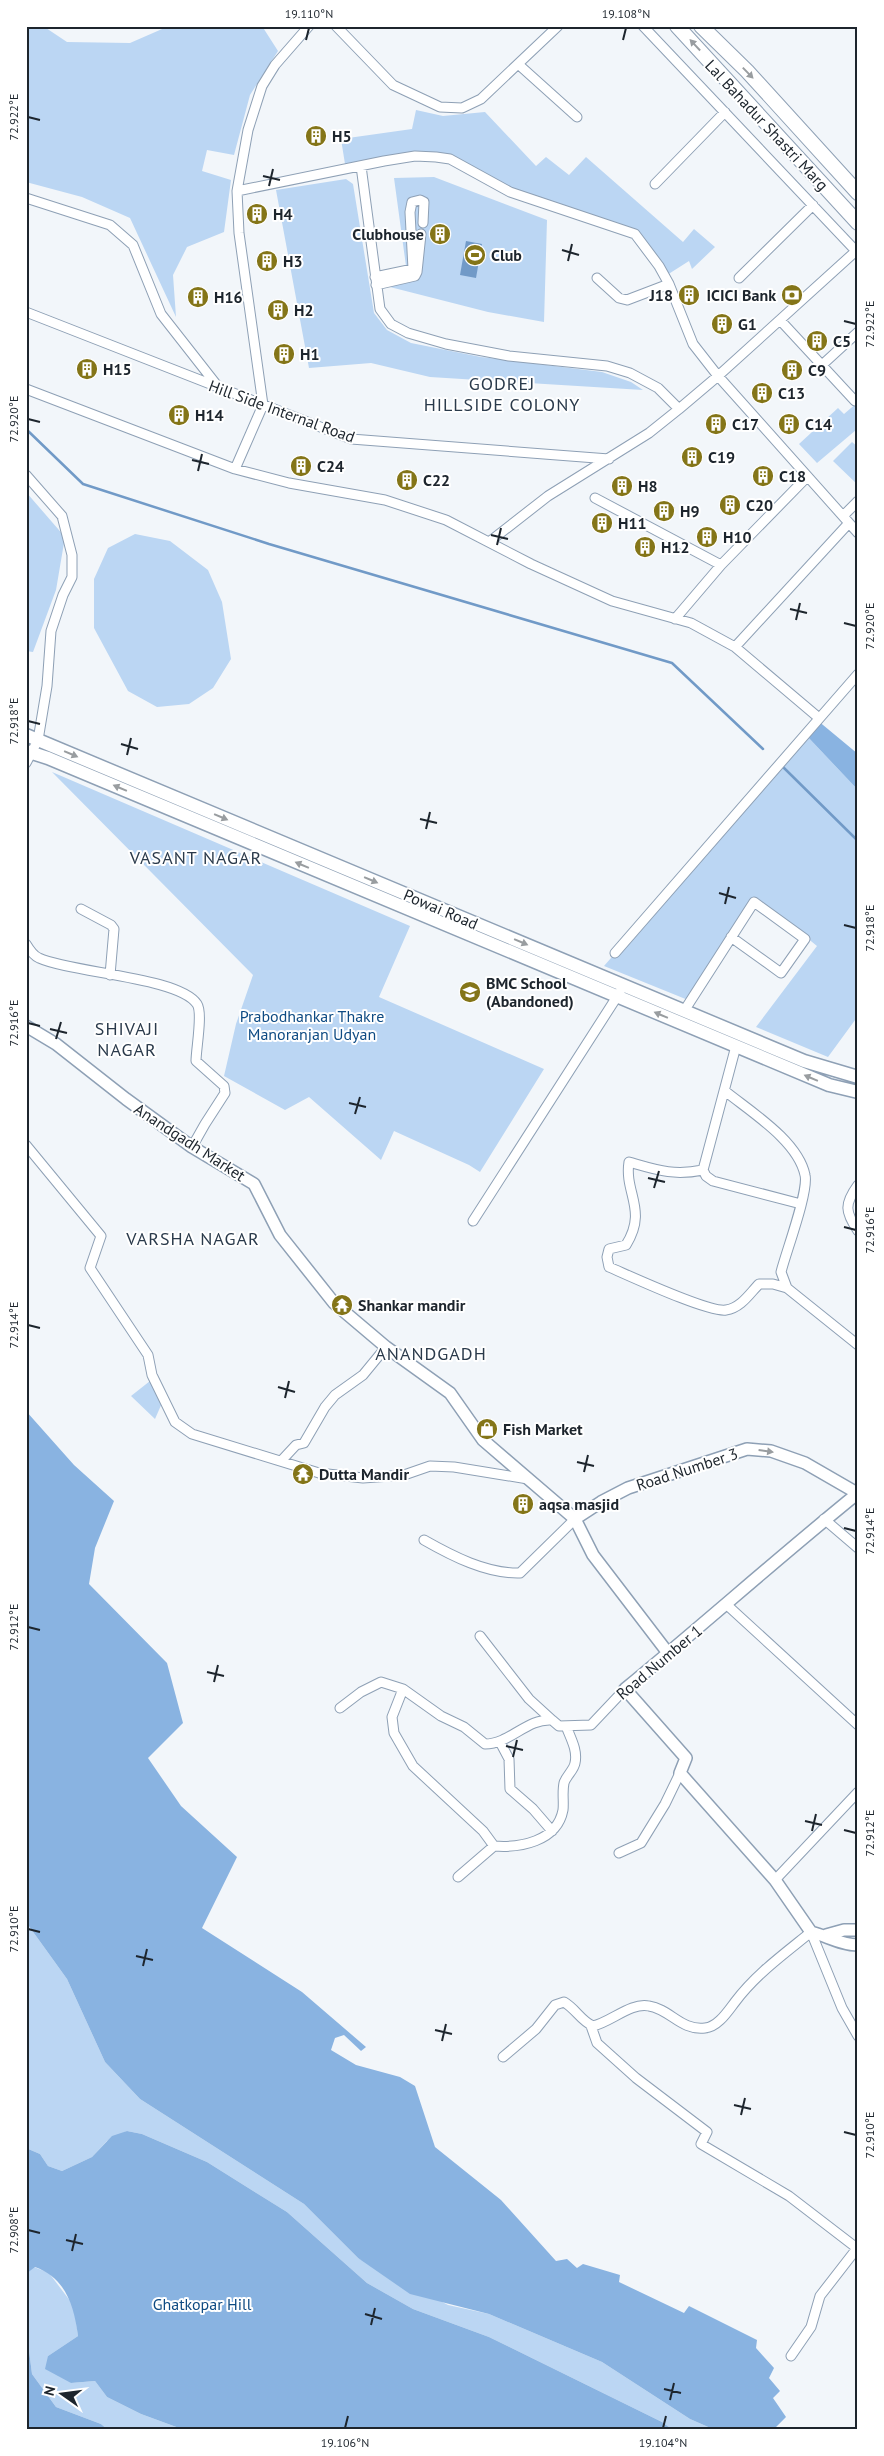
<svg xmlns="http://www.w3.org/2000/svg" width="884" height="2456" font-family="'PT Sans',sans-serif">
<rect width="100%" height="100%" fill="#f2f6fa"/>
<path fill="#bbd6f3" d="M26,26H43L67,42L130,43L169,26H262L278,51L250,95L234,155L207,150L202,171L231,180L224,232L187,247L173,275L176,317L130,218L82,197L26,182Z
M416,110L443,116L485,112L536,166L546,157L569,175L586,157L683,242L694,229L715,247L692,269L689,261L667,275L631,234L509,187L437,157L406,154L345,164L341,139L412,129Z
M434,177L547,220L544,322L488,312L386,286L383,271L406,266L394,178Z
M346,179L353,184L374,313L387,330L411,343L481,357L602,372L631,382L643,390L430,377L371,363L309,368L276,190Z
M858,402V431L856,430L817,463L799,444L838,408L844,414Z
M852,442L858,447V485L833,461Z
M26,492L65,537L56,590L33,652L26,651Z
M135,534L170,541L208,570L222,602L231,659L213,688L189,704L157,707L128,691L94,628V579L108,548Z
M806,735L858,790V1016L828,1057L756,1027L817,946L760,900L688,1000L604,966Z
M52,772L410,926L379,997L544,1069L480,1172L469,1165L394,1131L381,1160L309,1097L285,1110L224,1076L236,1024L253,975Z
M150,1381L162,1403L155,1419L131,1396Z
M26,1922L67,1979L105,2062L140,2099L304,2204L358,2258L448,2305L489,2314L602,2362L690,2419L715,2430H673L662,2422L489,2337L413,2309L367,2283L287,2212L207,2162L142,2134L127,2131L107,2141L92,2157L62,2171L48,2166L40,2154L26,2148Z
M34,2267L49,2273L74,2306L78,2336L48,2356L71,2383L95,2381L107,2397L141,2414L179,2428L215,2430H108L101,2424L56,2407L32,2374L26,2327V2274Z"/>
<path fill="#89b3e1" d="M817,720L858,754V790L806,735Z
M26,1411L74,1465L114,1501L95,1548L89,1584L167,1663L183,1723L148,1758L181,1806L237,1857L202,1928L302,1992L366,2047L361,2051L344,2035L335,2038L331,2050L356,2065L400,2077L415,2086L435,2147L501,2200L556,2261L567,2259L577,2268L583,2264L620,2275L619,2282L684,2313L689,2306L757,2340L756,2348L774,2368L769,2378L780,2391L773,2398L786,2417L773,2430H715L690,2419L602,2362L489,2314L410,2294L358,2258L304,2204L140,2099L105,2062L67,1979L26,1922Z
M127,2131L142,2134L207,2162L287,2212L367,2283L413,2309L489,2337L662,2422L673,2430H215L179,2428L141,2414L107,2397L95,2381L71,2383L45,2369L48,2356L78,2336C74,2306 66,2278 35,2267L26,2274V2148L40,2154L48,2166L62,2171L92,2157L112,2136Z
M26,2327L32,2374L56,2407L101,2424L108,2430H26Z"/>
<path fill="#719ac7" d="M466,241L482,244L476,278L460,275Z"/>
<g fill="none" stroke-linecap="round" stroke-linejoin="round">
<path stroke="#719ac7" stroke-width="2.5" d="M26,429L83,484L269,544L672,663L763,749
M782,766L858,841"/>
<g stroke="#8ea0b5" stroke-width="11">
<path id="minor" d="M336,26L393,85L440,107L462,108L481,99L558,26
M518,64L577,117
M361,166L380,309L391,324L408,333L446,344L509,356L607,366L630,373L658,388L679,409L718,376L856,251L643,26
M655,184L725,112
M237,191L384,161L415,156L436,157L450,159L510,192L635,234L659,266L669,284L693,344L718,376L858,533
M26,198L110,225L133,245L161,314L219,388
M375,277L413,269L410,212L412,202L420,200L424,202L423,223
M597,278L619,298L627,300L669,284
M739,278L813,205
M376,285L415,276L417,272L421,234
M26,312L351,439L609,459
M780,320L855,401
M822,365L858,332
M26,389L235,469L289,483L385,500L446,520L531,564L612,601L691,623L735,647L819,718
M235,469L263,405L239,233L237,191L248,130L262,86L275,65L309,26
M26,475L62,516L72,555V577L63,595L51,631L47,686L38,740L26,763
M595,498L721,565
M843,516L858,501
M489,542L548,496L649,433L679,409
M675,619L721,565L807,477
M735,647L849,523
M81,909L111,925L114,929L110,975
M26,944C29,949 34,956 39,958C72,973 179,977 197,1004C203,1013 196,1049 196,1061L224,1086L225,1093L205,1124L192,1147
M615,953L858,674
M684,1011L754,902L805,939L781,973L731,937
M736,1046L703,1170L706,1176L713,1181L801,1204
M725,1091C751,1112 798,1141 805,1175C809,1191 786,1252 781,1272L787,1288L858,1345
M26,1145L101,1236L90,1268L148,1355L152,1375L175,1422L192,1434L319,1473L363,1478L404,1475L430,1466L454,1467L528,1479
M703,1170C673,1176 657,1170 629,1162C624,1193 648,1210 626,1245L609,1249L607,1257L609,1267C630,1276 709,1313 726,1310C741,1308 750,1293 759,1284H773L787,1288
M858,1185C844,1204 845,1212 858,1231
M473,1221L620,992
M282,1460L296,1445L304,1443L325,1407L335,1395L363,1375L386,1347
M824,1519L858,1548
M424,1540C452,1556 487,1574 520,1573L575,1519
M727,1605L858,1725
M480,1636L529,1699L552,1720
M403,1689L392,1717L394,1733L413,1766L483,1831L494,1846
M340,1708L361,1692L381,1682L403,1689L441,1716L464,1727L485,1744C510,1744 527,1718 552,1720L559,1726L591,1725L625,1689
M500,1742L509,1759L510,1789L533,1809L552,1831
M619,1853L641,1843L665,1804L680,1773
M458,1877L494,1846C519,1848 557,1842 563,1810C564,1802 562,1792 564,1783C566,1776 574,1770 575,1763C578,1750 570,1737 566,1726
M775,1880L858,1792
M591,2026L597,2043L636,2078L707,2132L701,2144L789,2196L858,2249
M503,2057L536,2029L555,2005L564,2002C576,2009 581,2021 593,2026C611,2022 631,2002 649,2006C670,2009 681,2031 705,2028C718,2027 728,2011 735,2002C756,1974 784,1954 811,1932L842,2008L858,2036
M791,2356L811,2327L820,2296L858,2247"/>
</g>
<g stroke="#8ea0b5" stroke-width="14">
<path id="tertiary" d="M26,1026L56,1044L126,1099L192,1147L254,1184L280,1235L334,1303L386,1347L450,1393L483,1440L575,1519L593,1555L668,1653
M858,1493C779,1557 704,1624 625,1689L686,1758L680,1773L775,1880L811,1932C827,1936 841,1945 858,1945
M575,1519L601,1502L628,1488L747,1449L771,1451L805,1463L857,1493
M826,1935L844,1930H858"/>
</g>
<g stroke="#8ea0b5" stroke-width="15">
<path id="secondary" d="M26,735L804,1061L858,1077
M26,751L48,758L829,1085L858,1092"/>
</g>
<g stroke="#8ea0b5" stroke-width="16">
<path id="primary" d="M677,26L858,223
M701,26L747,71L858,193"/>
</g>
<use href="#minor" stroke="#fff" stroke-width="9"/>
<use href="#tertiary" stroke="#fff" stroke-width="11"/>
<use href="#secondary" stroke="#fff" stroke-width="12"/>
<use href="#primary" stroke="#fff" stroke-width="14"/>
</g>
<defs><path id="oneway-solid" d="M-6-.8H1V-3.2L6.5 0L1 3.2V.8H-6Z" transform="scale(1.25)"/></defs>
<g fill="#999da0">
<use href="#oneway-solid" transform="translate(695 45) rotate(-133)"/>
<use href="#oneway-solid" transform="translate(748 73) rotate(46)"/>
<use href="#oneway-solid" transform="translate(71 754) rotate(23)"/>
<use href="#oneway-solid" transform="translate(120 788) rotate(-157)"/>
<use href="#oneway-solid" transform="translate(221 817) rotate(23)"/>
<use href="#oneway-solid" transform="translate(302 865) rotate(-157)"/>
<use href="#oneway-solid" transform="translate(371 880) rotate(23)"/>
<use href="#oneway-solid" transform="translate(521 942) rotate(23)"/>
<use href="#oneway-solid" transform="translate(661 1015) rotate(-157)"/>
<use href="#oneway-solid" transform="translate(811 1078) rotate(-157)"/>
<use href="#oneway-solid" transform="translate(766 1451) rotate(8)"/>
</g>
<path fill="none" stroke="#1d252d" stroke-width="2" d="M306,40L309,28M623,40L626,28M28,117L40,120M263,176L280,180M269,186L273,169M562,250L579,255M568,261L572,244M844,321L856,324M28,419L40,422M192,460L209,464M198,471L202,454M491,535L508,539M497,545L501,528M790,609L807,613M796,620L800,603M844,623L856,626M28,721L40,724M121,744L138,749M127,755L131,738M420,819L437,823M426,829L430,812M719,893L736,898M725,904L729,887M844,925L856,928M28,1023L40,1026M50,1029L67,1033M56,1039L61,1022M349,1103L366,1107M355,1114L360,1097M648,1178L665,1182M654,1188L659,1171M844,1227L856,1230M28,1325L40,1328M278,1387L295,1392M285,1398L289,1381M577,1462L594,1466M584,1472L588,1455M844,1528L856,1531M28,1627L40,1630M207,1672L224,1676M214,1682L218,1665M506,1746L523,1750M513,1757L517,1740M805,1821L822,1825M844,1830L856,1833M812,1831L816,1814M28,1929L40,1932M136,1956L153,1960M143,1966L147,1949M435,2030L452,2034M442,2041L446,2024M734,2105L751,2109M741,2115L745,2098M844,2132L856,2135M28,2230L40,2233M66,2240L83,2244M72,2251L76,2234M365,2314L382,2319M371,2325L375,2308M664,2389L681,2393M670,2400L674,2383M345,2428L348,2416M663,2428L666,2416"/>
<defs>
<g id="building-disc" transform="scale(1.125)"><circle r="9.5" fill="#847518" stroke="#fff"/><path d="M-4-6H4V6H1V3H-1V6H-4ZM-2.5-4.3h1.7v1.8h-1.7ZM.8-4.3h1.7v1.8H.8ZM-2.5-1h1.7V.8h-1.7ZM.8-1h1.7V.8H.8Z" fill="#fff"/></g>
<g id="stadium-disc" transform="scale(1.125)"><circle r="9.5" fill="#847518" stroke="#fff"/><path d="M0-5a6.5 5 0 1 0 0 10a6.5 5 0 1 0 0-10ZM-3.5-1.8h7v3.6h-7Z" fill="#fff"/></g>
<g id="bank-disc" transform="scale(1.125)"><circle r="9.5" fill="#847518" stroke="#fff"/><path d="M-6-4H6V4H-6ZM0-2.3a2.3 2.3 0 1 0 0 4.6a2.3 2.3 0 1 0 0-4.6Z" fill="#fff"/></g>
<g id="school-disc" transform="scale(1.125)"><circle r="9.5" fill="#847518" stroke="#fff"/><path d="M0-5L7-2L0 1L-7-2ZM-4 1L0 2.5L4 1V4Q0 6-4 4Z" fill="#fff"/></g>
<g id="temple-disc" transform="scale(1.125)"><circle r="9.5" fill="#847518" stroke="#fff"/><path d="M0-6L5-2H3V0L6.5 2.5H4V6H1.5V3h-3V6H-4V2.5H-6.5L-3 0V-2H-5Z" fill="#fff"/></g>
<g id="shop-disc" transform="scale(1.125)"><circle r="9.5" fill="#847518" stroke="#fff"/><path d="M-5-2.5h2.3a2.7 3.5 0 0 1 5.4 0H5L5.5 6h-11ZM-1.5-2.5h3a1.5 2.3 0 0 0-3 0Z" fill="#fff"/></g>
</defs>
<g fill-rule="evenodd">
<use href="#building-disc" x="316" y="136"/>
<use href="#building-disc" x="257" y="214"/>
<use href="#building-disc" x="440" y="234"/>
<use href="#stadium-disc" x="475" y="255"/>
<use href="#building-disc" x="267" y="261"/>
<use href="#building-disc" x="689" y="295"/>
<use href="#bank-disc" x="792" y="295"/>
<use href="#building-disc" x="198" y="297"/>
<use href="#building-disc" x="278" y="310"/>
<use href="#building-disc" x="722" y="324"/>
<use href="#building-disc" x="817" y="341"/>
<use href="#building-disc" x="284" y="354"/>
<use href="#building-disc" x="87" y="369"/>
<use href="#building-disc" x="792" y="370"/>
<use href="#building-disc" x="762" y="393"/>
<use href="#building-disc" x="179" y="415"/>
<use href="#building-disc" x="716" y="424"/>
<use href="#building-disc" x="789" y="424"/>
<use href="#building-disc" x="692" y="457"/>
<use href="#building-disc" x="301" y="466"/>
<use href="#building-disc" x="763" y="476"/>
<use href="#building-disc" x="407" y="480"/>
<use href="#building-disc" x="622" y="486"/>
<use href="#building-disc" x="730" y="505"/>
<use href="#building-disc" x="664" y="511"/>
<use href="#building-disc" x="602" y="523"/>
<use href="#building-disc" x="707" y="537"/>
<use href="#building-disc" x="645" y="547"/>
<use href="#school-disc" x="470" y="992"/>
<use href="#temple-disc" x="342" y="1305"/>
<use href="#shop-disc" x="487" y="1429"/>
<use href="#temple-disc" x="303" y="1474"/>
<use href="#building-disc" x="523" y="1504"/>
</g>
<g text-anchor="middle" stroke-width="4" stroke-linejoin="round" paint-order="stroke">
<g font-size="16" fill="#1d252d" stroke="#fff">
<text transform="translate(767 125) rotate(47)" y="6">Lal Bahadur Shastri Marg</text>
<text transform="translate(282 411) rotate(20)" y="6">Hill Side Internal Road</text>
<text transform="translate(441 909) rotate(23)" y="6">Powai Road</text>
<text transform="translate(190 1142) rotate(33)" y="6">Anandgadh Market</text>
<text transform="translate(687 1469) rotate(-18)" y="6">Road Number 3</text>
<text transform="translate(659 1662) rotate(-40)" y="6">Road Number 1</text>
</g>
<g font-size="16" font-weight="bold" fill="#1d252d" stroke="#fff" text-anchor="start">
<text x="332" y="142">H5</text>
<text x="273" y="220">H4</text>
<text x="424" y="240" text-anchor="end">Clubhouse</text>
<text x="491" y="261">Club</text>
<text x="283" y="267">H3</text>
<text x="673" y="301" text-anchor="end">J18</text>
<text x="776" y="301" text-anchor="end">ICICI Bank</text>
<text x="214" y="303">H16</text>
<text x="294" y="316">H2</text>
<text x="738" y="330">G1</text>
<text x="833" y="347">C5</text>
<text x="300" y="360">H1</text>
<text x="103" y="375">H15</text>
<text x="808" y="376">C9</text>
<text x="778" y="399">C13</text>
<text x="195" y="421">H14</text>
<text x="732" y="430">C17</text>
<text x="805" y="430">C14</text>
<text x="708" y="463">C19</text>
<text x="317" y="472">C24</text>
<text x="779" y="482">C18</text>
<text x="423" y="486">C22</text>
<text x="638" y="492">H8</text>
<text x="746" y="511">C20</text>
<text x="680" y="517">H9</text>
<text x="618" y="529">H11</text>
<text x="723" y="543">H10</text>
<text x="661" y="553">H12</text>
<text x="486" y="989">BMC School<tspan x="486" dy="18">(Abandoned)</tspan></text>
<text x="358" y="1311">Shankar mandir</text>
<text x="503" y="1435">Fish Market</text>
<text x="319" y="1480">Dutta Mandir</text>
<text x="539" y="1510">aqsa masjid</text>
</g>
<g font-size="16" fill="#0e4b83" stroke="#fff">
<text x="312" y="1022">Prabodhankar Thakre<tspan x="312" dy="18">Manoranjan Udyan</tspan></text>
<text x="202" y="2310">Ghatkopar Hill</text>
</g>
<g font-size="18" letter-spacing="1" fill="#2a3a4b" stroke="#fff">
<text x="502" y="390">GODREJ<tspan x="502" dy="21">HILLSIDE COLONY</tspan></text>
<text x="196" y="864">VASANT NAGAR</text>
<text x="127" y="1035">SHIVAJI<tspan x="127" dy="21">NAGAR</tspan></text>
<text x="193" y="1245">VARSHA NAGAR</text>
<text x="431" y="1360">ANANDGADH</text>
</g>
</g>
<rect width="884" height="2456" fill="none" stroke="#ffffff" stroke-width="55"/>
<g transform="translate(62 2394) rotate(284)" stroke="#ffffff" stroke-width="4" paint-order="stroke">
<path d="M0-4L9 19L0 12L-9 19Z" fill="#1d252d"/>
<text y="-8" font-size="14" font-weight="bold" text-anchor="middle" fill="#1d252d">N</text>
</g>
<rect x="28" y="28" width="828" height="2400" fill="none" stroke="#1d252d" stroke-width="2"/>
<g font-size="12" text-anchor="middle" fill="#1d252d">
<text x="309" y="18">19.110°N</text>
<text x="626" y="18">19.108°N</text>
<text transform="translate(14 117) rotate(-90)" y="4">72.922°E</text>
<text transform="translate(870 324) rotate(-90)" y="4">72.922°E</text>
<text transform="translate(14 419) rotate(-90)" y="4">72.920°E</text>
<text transform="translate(870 626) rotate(-90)" y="4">72.920°E</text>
<text transform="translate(14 721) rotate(-90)" y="4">72.918°E</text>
<text transform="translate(870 928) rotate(-90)" y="4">72.918°E</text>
<text transform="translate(14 1023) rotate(-90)" y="4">72.916°E</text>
<text transform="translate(870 1230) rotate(-90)" y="4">72.916°E</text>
<text transform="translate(14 1325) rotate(-90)" y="4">72.914°E</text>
<text transform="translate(870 1531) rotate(-90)" y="4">72.914°E</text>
<text transform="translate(14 1627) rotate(-90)" y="4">72.912°E</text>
<text transform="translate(870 1833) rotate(-90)" y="4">72.912°E</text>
<text transform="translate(14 1929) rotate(-90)" y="4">72.910°E</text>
<text transform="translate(870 2135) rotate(-90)" y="4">72.910°E</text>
<text transform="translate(14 2230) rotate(-90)" y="4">72.908°E</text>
<text x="345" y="2447">19.106°N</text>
<text x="663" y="2447">19.104°N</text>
</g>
</svg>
